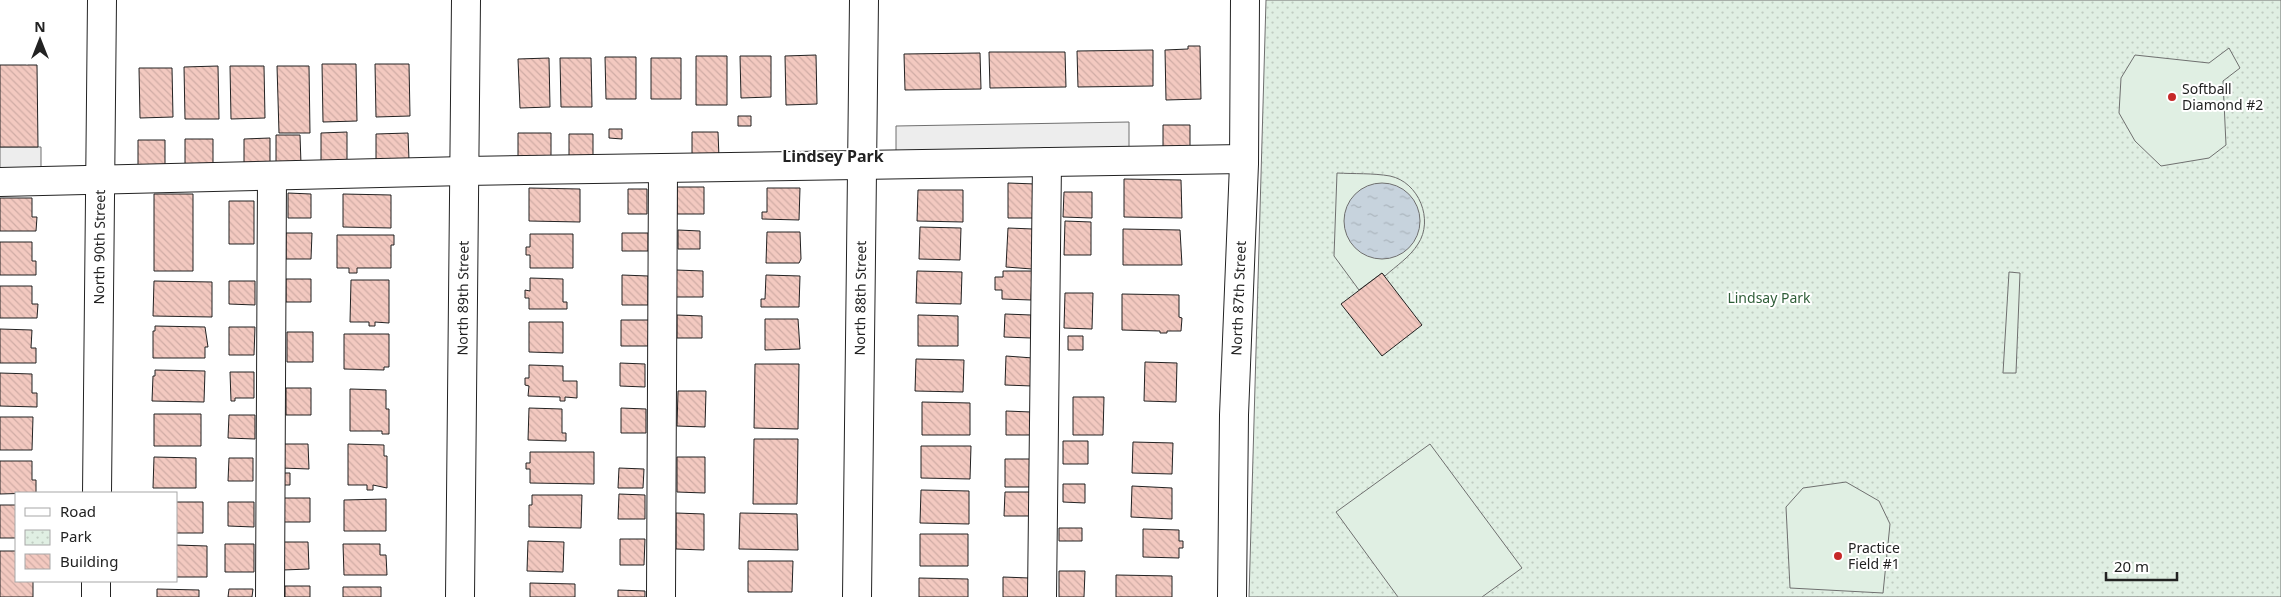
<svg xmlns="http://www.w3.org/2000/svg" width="2281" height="597" font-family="'Noto Sans',sans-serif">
<defs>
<pattern id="park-dots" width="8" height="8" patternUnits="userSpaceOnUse" patternTransform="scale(1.25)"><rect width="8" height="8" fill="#e0efe3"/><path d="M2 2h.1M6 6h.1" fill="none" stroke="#c0cdc2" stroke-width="1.8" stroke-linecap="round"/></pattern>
<pattern id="water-ripples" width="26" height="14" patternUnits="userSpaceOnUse" patternTransform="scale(1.25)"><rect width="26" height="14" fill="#c7d3dd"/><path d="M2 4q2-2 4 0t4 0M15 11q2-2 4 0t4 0" fill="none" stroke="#abb5bd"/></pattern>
<pattern id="building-back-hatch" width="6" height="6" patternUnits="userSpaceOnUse" patternTransform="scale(1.25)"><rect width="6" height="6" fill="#f3c9c0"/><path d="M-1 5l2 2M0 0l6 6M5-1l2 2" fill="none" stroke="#d0aca5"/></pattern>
</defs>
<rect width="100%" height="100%" fill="#fff"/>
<path fill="url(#park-dots)" stroke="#6f6f6f" d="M1266,0H2281V597H1249Z"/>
<path fill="#e0efe3" stroke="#6f6f6f" d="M2229,48L2240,68L2223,81L2226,145L2209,158L2161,166L2135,141L2119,113L2121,78L2135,55L2209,63Z
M1337,173C1354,174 1373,173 1390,176C1419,182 1434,220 1418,244C1410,257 1396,266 1385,276L1382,273L1359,290L1334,256Z
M2009,272L2020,273L2016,373H2003Z
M1430,444L1522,568L1482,597H1398L1336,512Z
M1846,482L1879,501L1890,524L1883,593L1790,588L1786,507L1803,488Z"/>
<path fill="#ededed" stroke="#6f6f6f" d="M1129,122V174L896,178V126Z
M0,147H41V191H0Z"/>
<path fill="url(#water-ripples)" stroke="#6f6f6f" d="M1344 221a38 38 0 1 1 76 0a38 38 0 1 1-76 0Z"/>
<path fill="url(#building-back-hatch)" stroke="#222" d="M1188,46H1200L1201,99L1166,100L1165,50L1188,49Z
M1153,50V86L1078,87L1077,51Z
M989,52H1065L1066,87L990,88Z
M980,53L981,89L905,90L904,54Z
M816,55L817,104L786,105L785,56Z
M696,56H727V105H696Z
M740,56H771V97L741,98Z
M605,57H636V99H606Z
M549,58L550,107L520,108L518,59Z
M560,58H591L592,107H561Z
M651,58H681V99H651Z
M322,64H356L357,121L323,122Z
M375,64H409L410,116L376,117Z
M0,65H37L38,147H0Z
M218,66L219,119H185L184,67Z
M230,66H264L265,118L231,119Z
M277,66H309L310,133H279Z
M139,68H172L173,117L140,118Z
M738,116H751V126H738Z
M1163,125H1190V152H1163Z
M609,129H622V139L609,138Z
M347,132V161H321V133Z
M692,132H718L719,158H692Z
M408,133L409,160H376V134Z
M518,133H551V160H518Z
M569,134H593V159L569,160Z
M276,135H300L301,164H276Z
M270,138V164H244V139Z
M185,139H213V165H185Z
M138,140H165V168H138Z
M1124,179L1181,180L1182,218L1124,217Z
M1008,183L1036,184L1035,218H1008Z
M677,187H704V214H677Z
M529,188L580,189V222L529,221Z
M767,188H800L799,220L762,219V212H767Z
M628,189H647V214H628Z
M918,190H963V222L917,221Z
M1064,192H1092V218L1063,217Z
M288,193L311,194V218H288Z
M154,194H193V271H154Z
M343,194L391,195V228L343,227Z
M0,198H32V217H37L36,231H0Z
M229,201H254V244H229Z
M1065,221L1091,222V255H1064Z
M920,227L961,228L960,260L919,259Z
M1008,228L1033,229L1032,269L1006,267Z
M1123,229L1180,230L1182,265H1123Z
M678,230L700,231V249H678Z
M767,232H800L801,259L799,263H766Z
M286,233H312L311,259H286Z
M622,233H648V251H622Z
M530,234H573V268H530V255H526V247H530Z
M337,235H394V245H391V268H357V273H349V268H337Z
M0,242H32V261H36V275H0Z
M676,270L703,271V297H676Z
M917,271L962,272L961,304L916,303Z
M1003,271H1032L1031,300L1002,299V290H995V277H1003Z
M1382,273L1422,325L1382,356L1341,304Z
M622,275L648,276V305H622Z
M766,275L800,276L799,307H761V299H765Z
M530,278L563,279V302H567V309H529V298H525V290L530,291Z
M286,279H311V302H286Z
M351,280H389V323L375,322V326H369V322H350Z
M154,281L212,282V317L153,316Z
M229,281H255V305L229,304Z
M0,286H32V304H38L37,318H0Z
M1065,293H1093L1092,329L1064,328Z
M1122,294L1179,295V317L1182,318L1181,331H1167V333H1160V331L1122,330Z
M1005,314L1031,315V338L1004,337Z
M677,315L702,316V338H677Z
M918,315L958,316V346H918Z
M765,319H798L800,349L765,350Z
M621,320H649L648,346H621Z
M529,322H563V353L529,352Z
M155,326L205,327L208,347H205V358H153V331H155Z
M229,327H255L254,355H229Z
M0,329L32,330L31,348H36V363H0Z
M287,332H313V362H287Z
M344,334H389V367H384V370L344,369Z
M1068,336H1083V350H1068Z
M1006,356L1033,358L1032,386L1005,385Z
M916,359L964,360L963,392L915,391Z
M1145,362L1177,363L1176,402L1144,401Z
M620,363L645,364V387L620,386Z
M755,364H799L798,429L754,428Z
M529,365L563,366V381H577V398L565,397V401H560V397L528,396L529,386L525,385V378H529Z
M155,370L205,371L204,402L152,401L153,376H155Z
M230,372H254V398H235V401H231Z
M0,373L32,374V393H37V407L0,406Z
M286,388H311V415H286Z
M350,389L386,390V409H389V434H382V431H350Z
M678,391H706L705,427L677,426Z
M1073,397H1104L1103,435H1073Z
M922,402L970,403V435H922Z
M529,408L562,409V433H566V441L528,440Z
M621,408L646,409V433H621Z
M1006,411L1031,412V435H1006Z
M154,414H201V446H154Z
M229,415H255V439L228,438Z
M0,417H33L32,450H0Z
M754,439H798L797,504H753Z
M1063,441H1088V464H1063Z
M1133,442L1173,443L1172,474L1132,473Z
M282,444H308L309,469L282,468Z
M348,444L384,445V456H387V488L373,485V490H367V485H348Z
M921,446H971L970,479L921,478Z
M530,452H594V484L530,483V469H526V463H530Z
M154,457L196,458V488H153Z
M677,457H705V493L677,492Z
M229,458H253V481H228Z
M1005,459H1031V487H1005Z
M0,461H32V480H36V493L0,494Z
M619,468L644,469L643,488H618Z
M281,473H290V485H281Z
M1063,484H1085V503L1063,502Z
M1132,486L1172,488V519L1131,517Z
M921,490L969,491V524L920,523Z
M1005,492H1031L1030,516H1004Z
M619,494L645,495V519H618Z
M532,495H582L581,528L529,527V505H532Z
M283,498H310V522H283Z
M386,499V531H344V500Z
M176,502H203V533H176Z
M228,502H254V527L228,526Z
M0,505H16V538H0Z
M676,513L704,514V550L676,549Z
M740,513L797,514L798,550L739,549Z
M1059,528H1082V541H1059Z
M1143,529L1179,530V541H1183V548H1179V558L1143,557Z
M920,534H968V566H920Z
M620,539H645L644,565H620Z
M528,541L564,542L563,572L527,571Z
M282,542H308L309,569L283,570Z
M225,544H254V572H225Z
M343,544H380V555H386L387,575H344Z
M176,545L207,546V577H176Z
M0,551H16V581H33V597H0Z
M748,561H793L792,592H748Z
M1059,571H1085L1084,597H1059Z
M1116,575L1172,576V597H1116Z
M1003,577L1029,578L1028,597H1003Z
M919,578L968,579V597H919Z
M530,583L575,584V597H530Z
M285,586H310V597H285Z
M343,587H381V597H343Z
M157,589L199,590V597H157Z
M229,589H253L252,597H228Z
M618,590L645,591V597H618Z"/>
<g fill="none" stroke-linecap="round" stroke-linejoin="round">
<g stroke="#222" stroke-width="30">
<g id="minor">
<path d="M0,182L465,171L1244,159"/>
<path id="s1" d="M97,493L102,0"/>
<path d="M96,597V581"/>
<path d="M270,597L272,176"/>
<path id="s2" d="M460,597L466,0"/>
<path d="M661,597L663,168"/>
<path id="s3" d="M857,597L864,0"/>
<path d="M1042,597L1047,162"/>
<path id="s4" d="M1232,597L1234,415L1244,164L1245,0"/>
</g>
</g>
<use href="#minor" stroke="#fff" stroke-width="28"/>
</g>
<g fill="#c62828" stroke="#fff" stroke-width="2">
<circle cx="2172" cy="97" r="5"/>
<circle cx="1838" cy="556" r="5"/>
</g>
<g text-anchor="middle" stroke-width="4" stroke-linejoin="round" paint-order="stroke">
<g font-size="14" fill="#222" stroke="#fff" text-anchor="start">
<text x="2182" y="94">Softball<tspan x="2182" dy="16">Diamond #2</tspan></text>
<text x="1848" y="553">Practice<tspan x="1848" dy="16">Field #1</tspan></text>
</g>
<g font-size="14" fill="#222" stroke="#fff">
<text dy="5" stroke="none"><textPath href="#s1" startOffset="246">North 90th Street</textPath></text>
<text dy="5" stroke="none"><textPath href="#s4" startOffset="299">North 87th Street</textPath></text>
<text dy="5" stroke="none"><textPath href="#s2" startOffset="299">North 89th Street</textPath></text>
<text dy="5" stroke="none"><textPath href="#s3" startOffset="299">North 88th Street</textPath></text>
</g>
<g font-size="14" fill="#2f5e38" stroke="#fff">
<text x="1769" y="303">Lindsay Park</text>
</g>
<g font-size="16" font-weight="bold" fill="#222" stroke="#fff">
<text x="833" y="162">Lindsey Park</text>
</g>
</g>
<rect x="15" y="492" width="162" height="90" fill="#ffffff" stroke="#a7a7a7"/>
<rect x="25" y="508" width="25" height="8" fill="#ffffff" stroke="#a7a7a7"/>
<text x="60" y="517" font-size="15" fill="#222222">Road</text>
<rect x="25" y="530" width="25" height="15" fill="url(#park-dots)" stroke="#a7a7a7"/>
<text x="60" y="542" font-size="15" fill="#222222">Park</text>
<rect x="25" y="554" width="25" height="15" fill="url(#building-back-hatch)" stroke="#a7a7a7"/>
<text x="60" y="567" font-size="15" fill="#222222">Building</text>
<g transform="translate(40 40)" stroke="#ffffff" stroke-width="4" paint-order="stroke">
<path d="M0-4L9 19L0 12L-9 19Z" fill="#222222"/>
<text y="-8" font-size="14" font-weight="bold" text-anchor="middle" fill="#222222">N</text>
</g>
<path d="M2106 572v8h71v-8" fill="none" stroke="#222222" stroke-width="2.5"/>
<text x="2114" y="572" font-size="15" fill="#222222" stroke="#ffffff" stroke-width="4" paint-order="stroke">20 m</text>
</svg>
